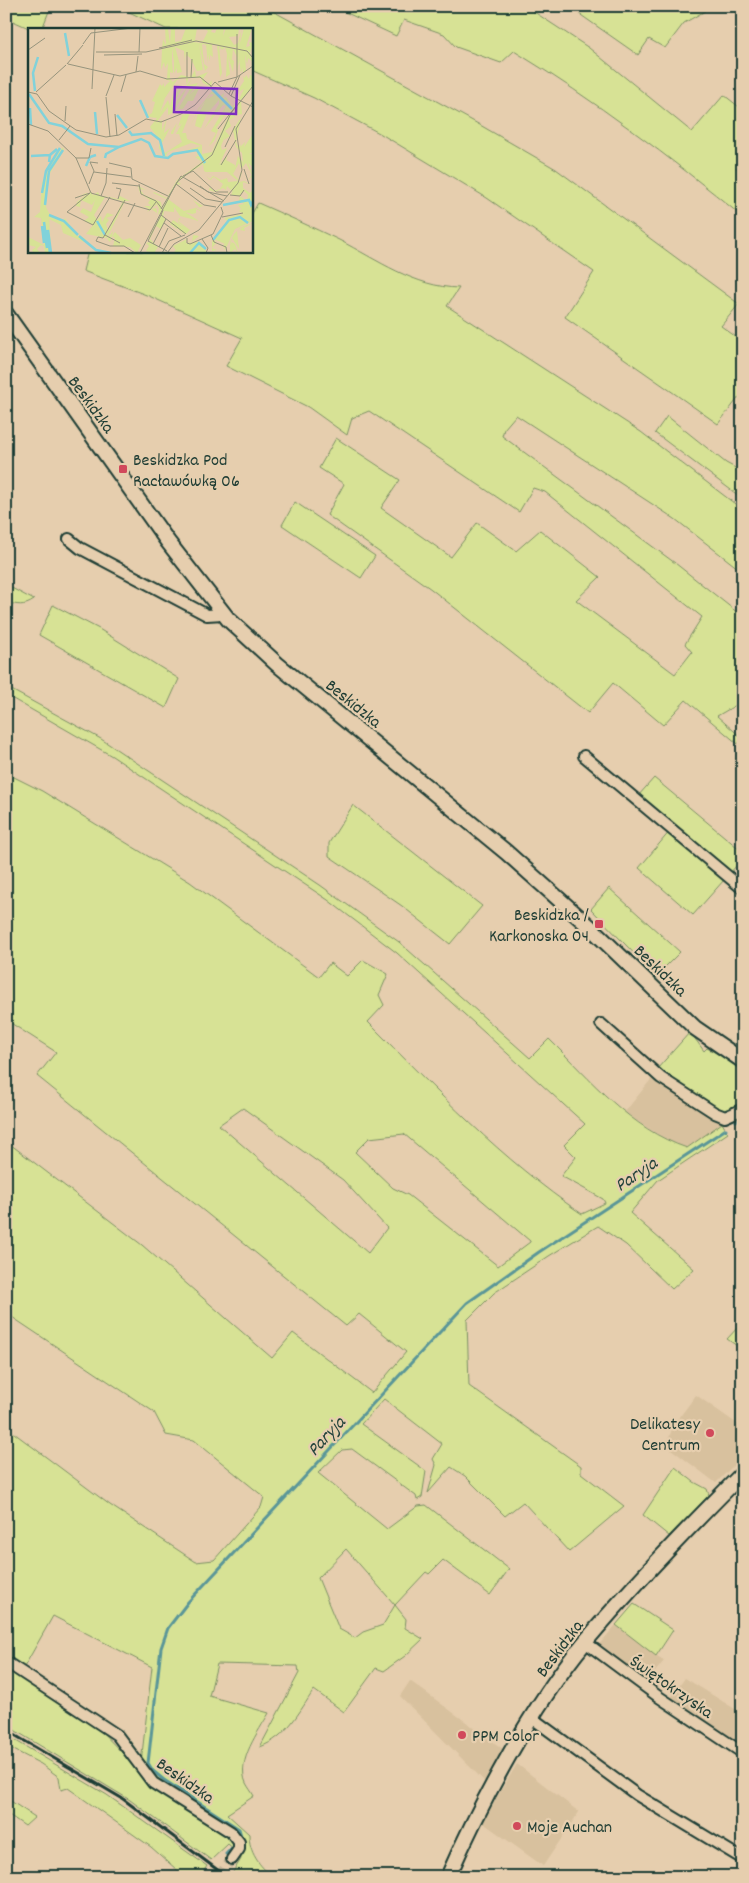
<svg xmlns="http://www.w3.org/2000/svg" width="749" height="1883" font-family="Dekko,sans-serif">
<rect width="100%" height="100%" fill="#e6ceae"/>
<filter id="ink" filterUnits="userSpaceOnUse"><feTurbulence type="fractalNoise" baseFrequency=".02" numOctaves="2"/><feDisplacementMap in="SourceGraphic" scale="10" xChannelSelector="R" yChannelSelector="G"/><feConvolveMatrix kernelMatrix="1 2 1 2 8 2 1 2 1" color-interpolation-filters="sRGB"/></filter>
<g filter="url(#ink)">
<path fill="#d8c19e" d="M653,1077L682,1098L722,1123L687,1148L670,1142L624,1113Z
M696,1395L743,1428V1456L716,1483L671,1449L668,1441L673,1426Z
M616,1625L664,1661L646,1683L597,1647Z
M685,1678L743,1714V1747L670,1699Z
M410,1681L503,1749L485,1782L400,1696Z
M517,1764L579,1812L543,1866L482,1822Z"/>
<path fill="#d7e295" stroke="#7b9064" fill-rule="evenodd" d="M6,6H51L42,29H31L6,18Z
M116,6H262L271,10L480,125L556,169L739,304L721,326L743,342V392L718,424L565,317L594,272L487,198L381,134L314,98L251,70V29H166Z
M332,6H525L589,48L692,132L724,95L743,110V160L736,168L743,174V217C670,157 594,100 514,51L501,63L456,47L444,34L404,20L396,36Z
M568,6H699L705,11L684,23L665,48L649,39L638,55Z
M258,203C285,215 312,227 339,240C378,260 414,287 459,288L447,306L641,432L743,510V572L675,519L516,415L504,429L502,436L675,563L743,617V701L717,716L742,738L738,744L686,700L663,725L613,683L588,713L431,589L327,515L344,484L319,468L336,438L400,480L381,508L451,557L477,523L516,551L540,530L600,577L576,600L675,674L692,652L685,644L702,617L545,492L533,488L519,512L369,411L352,418L347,435L308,407L226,366L242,338L149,296L83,271L88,251H251V215Z
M667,416L726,463L743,472V499L655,433Z
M295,502L375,556L361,578L282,525Z
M6,585L34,600C24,607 17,605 6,602Z
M53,605L99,629L179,679L166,708L39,635Z
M6,687L101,739L320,885L399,942L530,1058L549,1039C591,1080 630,1129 687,1148L722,1123L728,1133L658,1180L630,1213L694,1269L672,1289L626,1245L598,1226L549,1256L494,1293L467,1320L469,1386L581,1466V1473L624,1506L569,1552L523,1502L505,1516L465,1476L451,1467L428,1493L436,1465L433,1459L442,1444L384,1399L361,1424L426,1471L422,1497L417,1500L416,1496L352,1449L342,1450L318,1473L387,1529L418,1506L426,1505L509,1569L490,1595L443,1560L429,1574L426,1572L395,1605L406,1619L405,1628L423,1639L405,1656L384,1671L376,1668L344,1712L314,1690C299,1712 287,1737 260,1747L299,1673L298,1666L217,1664L209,1696L269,1713C259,1731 236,1761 246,1783C248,1787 252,1792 254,1796L227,1814L249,1834C249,1852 259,1866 273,1877H238L233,1872L241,1859L240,1854L243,1846L155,1780L141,1763L152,1667L53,1616L23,1669L6,1656V1427L110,1505L196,1562L214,1560L261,1507L264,1497L194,1440L166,1435L154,1412L6,1313V1141L142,1245L272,1358L293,1333L372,1393L406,1352L359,1314L346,1326L37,1076L56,1052L6,1020V773L42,791L190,882L319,977L330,963L347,976L363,960L388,974L379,995L384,1005L368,1022C437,1091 501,1159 582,1214L605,1203L603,1199L561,1176L576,1157L564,1145L585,1124L397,953L328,900L112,756L6,695ZM243,1108L343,1180L387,1228L368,1253L219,1125ZM404,1134L530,1241V1242L498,1266L408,1195L393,1188L355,1152L369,1138ZM346,1549L395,1605L383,1625L363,1632L355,1638L339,1629L318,1578Z
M654,778L743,852V858L730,873L638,796Z
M353,805L482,906L450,944L402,906L329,856V843Z
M670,831L724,880L693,915L639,868Z
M609,888L680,952L656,976L591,909Z
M690,1032L704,1051L707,1048L743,1068V1102L731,1110L721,1112L657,1069Z
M739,1326L743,1328V1350L727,1339Z
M675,1467L694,1482L707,1489L709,1495L669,1536L643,1515Z
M634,1604L673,1630L656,1656L616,1625Z
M6,1667L94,1724L131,1762L144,1779L233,1840L234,1849L228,1844L211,1860L130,1800L6,1725Z
M6,1735L107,1795L207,1866L200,1877H185L151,1847L68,1788L61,1790L59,1777L41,1764L6,1746Z
M6,1798L35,1817L25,1826L6,1813Z"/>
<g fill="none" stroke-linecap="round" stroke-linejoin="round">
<path stroke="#5a9698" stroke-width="3" d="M736,1121L743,1117
M241,1836L239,1829L164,1780L153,1771L148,1763L161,1648L168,1628L188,1602L467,1303L539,1252L726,1129
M226,1854L232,1848"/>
<path stroke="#beb196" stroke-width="10" stroke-dasharray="10 5" stroke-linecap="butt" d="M218,1877L232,1859"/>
<g stroke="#1f3d34" stroke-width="14">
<path id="street" d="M69,539L80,548L207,615L223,614
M584,756L743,889
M601,1024L661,1078L715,1113L725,1117L743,1109
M585,1642L659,1697L743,1753
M6,1662L117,1735L153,1783L231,1832L239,1842V1849L232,1859
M532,1718L637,1795L743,1859"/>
</g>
<g stroke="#1f3d34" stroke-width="18">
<path id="secondary" d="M6,314L168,542L228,619L277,664L506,852L590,927L695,1028L743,1061
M448,1877C482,1800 532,1706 585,1642C635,1583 689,1527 743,1473"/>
</g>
<use href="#street" stroke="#e6ceae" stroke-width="10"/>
<use href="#secondary" stroke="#e6ceae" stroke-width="14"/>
<path stroke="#1f3d34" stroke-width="3" d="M6,1730L123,1799L227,1877"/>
</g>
</g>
<g fill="#d1495b" stroke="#e6ceae" stroke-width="2">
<rect x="118" y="464" width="10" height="10" rx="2.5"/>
<rect x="594" y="919" width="10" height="10" rx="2.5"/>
<circle cx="710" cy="1433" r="5"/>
<circle cx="462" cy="1735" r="5"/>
<circle cx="517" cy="1826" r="5"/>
</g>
<g text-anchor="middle" stroke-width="4.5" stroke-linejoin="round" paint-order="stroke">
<g font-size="18" fill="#1f3d34" stroke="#e6ceae">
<text transform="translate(92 404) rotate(54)" y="6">Beskidzka</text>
<text transform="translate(354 703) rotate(39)" y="6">Beskidzka</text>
<text transform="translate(661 970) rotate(44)" y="6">Beskidzka</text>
<text transform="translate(559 1648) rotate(-53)" y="6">Beskidzka</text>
<text transform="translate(672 1686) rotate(35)" y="6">Świętokrzyska</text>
<text transform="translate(186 1780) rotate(35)" y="6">Beskidzka</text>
</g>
<g font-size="18" fill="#1f3d34" stroke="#e6ceae" text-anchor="start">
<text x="133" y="465">Beskidzka Pod<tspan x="133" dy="21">Racławówką 06</tspan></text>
<text x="589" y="920" text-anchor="end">Beskidzka /<tspan x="589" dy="21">Karkonoska 04</tspan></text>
<text x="700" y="1429" text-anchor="end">Delikatesy<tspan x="700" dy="21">Centrum</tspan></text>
<text x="472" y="1741">PPM Color</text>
<text x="527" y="1832">Moje Auchan</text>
</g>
<g font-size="19" font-style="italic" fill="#24443c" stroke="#e6ceae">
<text transform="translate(635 1173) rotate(-34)" y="7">Paryja</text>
<text transform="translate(325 1435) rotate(-47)" y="7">Paryja</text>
</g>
</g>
<g transform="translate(28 28)">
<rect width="225" height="225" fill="#e6ceae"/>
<path d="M137,0L140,1L142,16L143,0H147V14L153,13L158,0H169L167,12L175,13L180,3L175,0H185L183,4L187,5L189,0H196L195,8L198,0H211L210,8L201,9L206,17L210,15L214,0L211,18L216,0H224L218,19L222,18L221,14L225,15L222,25L225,34L220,30L219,36L217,26L218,43L215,45V39L213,45L210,23L211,34L209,43V29L205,21L204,31L202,30L206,33L205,44L200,29L202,46L198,49L199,26L197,19L194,22L191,18L194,45L192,49L189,17H184L185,29L182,27V34L180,26V36L178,17L174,16L176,36L180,39L177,43L171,16L175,42L169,43L164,33L163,49L167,42L168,49L180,44L175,51L181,56L184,52L183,59L175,55L173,50H160L159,57L163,52L161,57L170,55L161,67L173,56L165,73H160L155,81H150L161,63L162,59L160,58L146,84L140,87V79L128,95L134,92V103L139,89L136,105L142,100L132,119L137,125L154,114L151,106H143V104L149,95L145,106H148L154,95L150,99L154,87L162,85L154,105H158L159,111L174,117V126L184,124L201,87L198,86L191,96L188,100L190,102L186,113L181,118L188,105L183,103L198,78L195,77L176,101L191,76V72L178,87L173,100L167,98L169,88L178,72L186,67L183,66L171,81L163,97L170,81L185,62H181L183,59L186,64L189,62L190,70L196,65L195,70L198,69L204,78L213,73L214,86L210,87L208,79L202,88L206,85L207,89L201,92L203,98L197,103L202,108L196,112L198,106L193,118L194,122L199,120L191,137L199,128L198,132L207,137V140L210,128L215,134L214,125L208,119L205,102L213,89L208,114L210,119L213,116L212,119L217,114L216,119L225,106V125H221L225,127V139L220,135L225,148L220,152L224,147L218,135L213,141L211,135L205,146L211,152L213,144H214L211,154L216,153L221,156L215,154V160L222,165L225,162V193L207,201L197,222L195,217L197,216L186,211L188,215L184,220L189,222L184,223V213L199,193L196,190L215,186L211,183L213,181L210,177L216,176L211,173L212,168L219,173L220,167L216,163L211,168L203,167L205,162L201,167L200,164L202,166L204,163L199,158L198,162L195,160L187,164L181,162L182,159L186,163L192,161L195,156L186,149L182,152L178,148L182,151L185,148L176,143L175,136L152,151L150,154L153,156L148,157L140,171L156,183L171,179L165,172L175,178L168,180L173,183L168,181V185L164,186L157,184L171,193L152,188L146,179V184L136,183L135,189L142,196L145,192L156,199L150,194L151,190L160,195L153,191L150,193L162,202L158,206L155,205L153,203H152L150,200L149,201L142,196L138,192H137L133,201L128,198L122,211L130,219L126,225L118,223L121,218L118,215L122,214L121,209L135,183L130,187L131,181L129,176L123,181L128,180L129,185L123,181L119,184L121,181L116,178H123L120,175L122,172L112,165L111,162L110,158L118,162L112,161L116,167L133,174L134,181L139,171L125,165L126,164L139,170L149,152L174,134L167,129L173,127H169V122L145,126L140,131L126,127L122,120L126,127L136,129L131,120L132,113L122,99L129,90L121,89L120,86V82L121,87L124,85L127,74L124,73L132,56L134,58L136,55V59L142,53L136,51H139L140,35L137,40L136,34L133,42L134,21L165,14L199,18L208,21L210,20L167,13L134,20L135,11L138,17ZM147,19L156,23V35L157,24L158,30L159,27L163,31L164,43L162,49L153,47L145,54L142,51V44L145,45V34L144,43V20L146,34V45L149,40V45L154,44ZM153,50H158L159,59L143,81L155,58L147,66V60L142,78L140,72L132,85L137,70L149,52ZM163,115L173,118L137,129L140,124ZM178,144H199L210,153L200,154L199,150L193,152ZM218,47L221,51L222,47L225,48V59L213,72L211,71L216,61L212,63V59L216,53L215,48L217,50ZM35,119L36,122L19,150L18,179L22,187L35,193L37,190L48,207L58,211L56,214L35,205L33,197L21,191V187L23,225H17L16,218L13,217L9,221L12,225H6L4,222L8,219L1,217L0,209L16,217L13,190L6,189L12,184L14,155L23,135ZM61,161L65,167L70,164L72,168L82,169H77L66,187L69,192L73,188L74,194L79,185L86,187L78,190L81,192L78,196L80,203L95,173L82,170V169L90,171L92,168L102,173H97L79,210L58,206L65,197L56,193L61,189L52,184L55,180L63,184L67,172L64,177L53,172L52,179L48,178L49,174L60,165L47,170L58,165H62ZM225,195L216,200L217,203L212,202L214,199L209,203L211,221L204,210L202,217L204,214L207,216L210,225L207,221L202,225V214L206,206L213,199ZM85,203L84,208L87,204L95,212L102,210L113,217L109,225L102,219L85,218L87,210L84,208L82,214L79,211ZM165,207L171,208L162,215L170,214L180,225H150L146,223L148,222L145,218L159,211L158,215L164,214Z" fill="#d7e295" fill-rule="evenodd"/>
<path fill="none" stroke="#81d2da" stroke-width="2.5" d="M37,5L41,28M184,61L204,81M7,63L5,45L10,29M1,66L21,95L34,98L60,116L91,119L113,111L121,115L127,128L140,130L145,126L169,122L177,135M112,72L120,90M2,80L3,97M67,84L69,106M89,87L99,100M101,103L104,107L123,105L132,112L136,128M3,128L22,127M77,130L78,126L91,119M21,134L22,127L29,121M58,138L62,129L68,127M21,143L35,122M14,165L18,143L32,120M17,177L21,143M195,177L221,172L223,177L225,173M21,187L36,193L50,207M69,193L77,207M16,194L19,217M14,198L16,215M16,201L19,220M19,202L22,225M20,202L23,225M51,208L68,222L83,225M185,212L201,192L212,189L220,195M162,225L171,215L178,221"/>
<path fill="none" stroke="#96947d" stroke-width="1" d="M209,6V49M55,16L63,5L104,0M131,20L164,12M0,22L17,10M68,24H118L168,13L219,23L225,30M111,24L112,0M159,24V49M76,27L114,26M39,36L55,17M40,36L92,48L112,43L139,51L172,49L183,58M108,44L110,28M163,49L164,31M190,54L209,49M64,61L67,0M0,64L9,66L21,83L48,102L78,109L91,107L118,91L133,94L153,86L167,77L187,54L203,68L225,79M8,64L38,37M93,64L98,47M201,66L209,49L225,38M78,68L86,47M203,68L212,47M78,69L82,109M87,86L89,108M37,93L38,78M0,96L20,103L48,130L63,165L122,182L128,174M190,101L208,78M31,112L42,98M197,119L207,98M48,130H61L63,120M81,135L103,140L104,151L140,168M193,137L208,112M216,141L221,156M66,144L103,149M155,148L165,143L188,164H200M84,155L111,158M61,156L66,143L62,134L70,135M111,156L113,166L128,173L135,182L133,187M148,156L176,177L188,179M172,158L180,164L199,168M88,160L93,161L90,171M162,160L178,171L194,174M62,165L39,184L65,197L82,169M202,167L212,168L216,162M73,168L78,155L79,140M47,170L62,165M133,181L153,148L196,173M133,187L120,213L139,223M133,187L158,206M100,189L107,175M194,189L215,185M136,195L153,208M77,207L92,215M183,207L186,214L198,219L199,225M159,210V215L162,216L185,206L195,185L193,179M174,211L180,220L178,225M68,213L70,209L75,210L97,172M68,213L82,218H96L107,225M125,216L138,191M131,219L140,200M112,225L149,154L184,127L203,85L225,58M134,225L141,213L157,207M139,225L146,216L171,202L210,155L214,142L208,101L225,73"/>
<path fill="#7b2cbf" fill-opacity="0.15" stroke="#7b2cbf" stroke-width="2.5" d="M147,59L209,61L208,86L146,84Z"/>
<rect width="225" height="225" fill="none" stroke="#1f3d34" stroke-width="2.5"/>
</g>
<rect width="749" height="1883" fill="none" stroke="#e6ceae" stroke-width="25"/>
<rect x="12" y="12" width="724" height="1858" fill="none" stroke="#1f3d34" stroke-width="2" filter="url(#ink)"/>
</svg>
